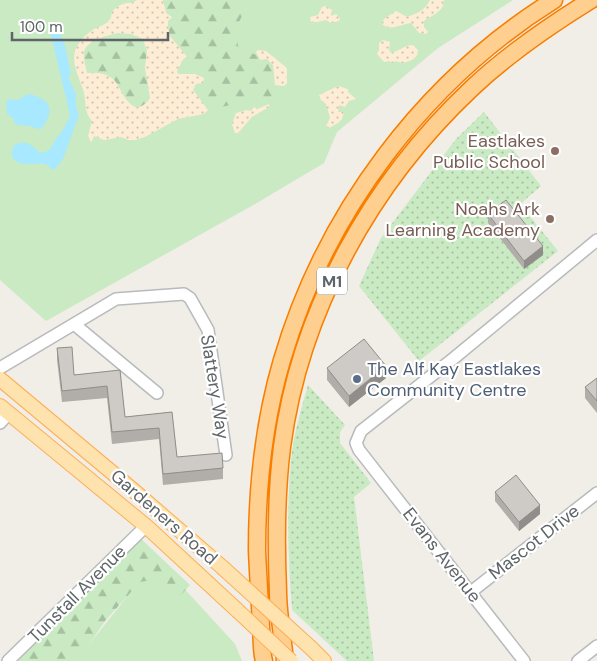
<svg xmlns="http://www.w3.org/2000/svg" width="597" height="661" font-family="'DM Sans',sans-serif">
<defs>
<pattern id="forest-firs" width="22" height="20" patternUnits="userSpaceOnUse" patternTransform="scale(1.25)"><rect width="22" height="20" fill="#c9eac2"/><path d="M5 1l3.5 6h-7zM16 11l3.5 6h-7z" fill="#a6c1a1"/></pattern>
<pattern id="sand-dots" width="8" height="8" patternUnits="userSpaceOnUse" patternTransform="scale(1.25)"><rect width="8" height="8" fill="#feedd5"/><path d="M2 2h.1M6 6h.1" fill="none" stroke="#d1c4b1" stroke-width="1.8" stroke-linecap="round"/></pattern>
<pattern id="park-dots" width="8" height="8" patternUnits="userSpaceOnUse" patternTransform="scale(1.25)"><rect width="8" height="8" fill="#c9eac2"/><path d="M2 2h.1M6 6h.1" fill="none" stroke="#a6c1a1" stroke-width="1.8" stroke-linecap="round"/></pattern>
</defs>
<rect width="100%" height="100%" fill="#f1ede7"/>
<path fill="#c9eac2" d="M0,0H513L438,48L337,132L324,163L255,204L46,321L0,280Z
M157,559L235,644L242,661H76Z"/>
<path fill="url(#forest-firs)" d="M163,0H249L237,27L238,46L256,55L258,58C265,59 268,59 273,65L275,92L269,99L253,100L208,110L202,102L211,74L188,58L170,36Z
M114,34H131L143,39L147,51L145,68L150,98L148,101L141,107H138L130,104L118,84L102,72L87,73C86,67 83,58 84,53C86,40 105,37 114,34Z
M140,538L190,585L180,596L165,584L152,580L140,582L105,621L78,661H18Z"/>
<path fill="url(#sand-dots)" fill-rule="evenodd" d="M137,0H163L166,13L172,17L168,21V28L170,36L188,58H184L177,71L178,74H195L204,78L203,83L196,84L193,90L208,110L204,114L178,119L145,137L135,140H128L121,137L104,140L94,136L92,141L91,142L88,136L92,121C83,111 87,101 83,89C73,63 66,48 94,29C98,27 108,24 110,19C112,17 111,14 112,12C116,6 126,2 132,3ZM118,33L131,34L143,39L147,51L145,68L150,98C148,101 146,104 142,106C128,113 121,86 113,79C104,72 98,73 87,73C86,67 83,58 84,52C87,40 108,35 118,33Z
M430,0H444C445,11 431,16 424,21V27L428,32L426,34L419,33L411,23C401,24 391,32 382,24L384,19L396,11L407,17C418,13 424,11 430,0Z
M325,6L332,10L331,16L336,14L340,18L339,21L331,23L326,20L317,22H311L310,17L318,15L322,7Z
M383,40L390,42L389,50L391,53C398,52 404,45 413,45L418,50C418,59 410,61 402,63L396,61L393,63L389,61L384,62L377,54L379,50V43Z
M258,50L266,51L287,68V83L284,86L275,85L273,65L267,59L260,60L256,52Z
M338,86L348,89V92L356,99L349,101L345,107L339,105L338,112H344L342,119L338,123L329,128L326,126L330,118L326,104L321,100L319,95Z
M269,104V107L252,117L238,133H235L232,124L236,113L247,110L251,111L254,107L257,109Z"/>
<path fill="url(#park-dots)" d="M484,112L541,186L520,204L558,251L419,361L359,286L381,238L456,139Z
M308,385L345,425L340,432V443L371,483L354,497L374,661H347L292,610C288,557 286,505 292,452C295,429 302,407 308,385Z"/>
<path fill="#a9e9ff" d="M54,31H59L65,45L71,74L68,77L76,94V107L79,115L63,159L56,168L53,170C50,168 48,164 43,164C32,163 4,169 14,145C28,138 32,147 41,153C53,150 50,148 55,140C63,130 65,128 70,115L51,35Z
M28,94C51,98 56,111 41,129C36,129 34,127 29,126C23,124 20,127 14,123V119L7,114L6,105L8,99L18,100Z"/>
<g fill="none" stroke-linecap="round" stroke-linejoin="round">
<g stroke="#b7bbbe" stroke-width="14">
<path id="minor" d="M74,324L116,299L184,294L190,298L208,330L226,455
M0,368L74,324L157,393
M0,423L9,413
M471,592L597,493
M8,661L146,526
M524,661L359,450L356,443L361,431L454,358L597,240
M578,661L597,646"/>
</g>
<g stroke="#fdaf54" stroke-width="16">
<path id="major" d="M0,379L133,490L222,567
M0,406L146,526L238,611
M311,648L324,661"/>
</g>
<g stroke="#f87e00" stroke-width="19">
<path id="highway" d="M264,661C261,650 262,638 261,627C260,601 258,576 257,550C257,486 264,421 282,360C325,213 424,81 554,0
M285,661C283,638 278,614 278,591C276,544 276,494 282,447C300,310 372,182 472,88C508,54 549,26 591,0"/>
</g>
<use href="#minor" stroke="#fff" stroke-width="11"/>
<use href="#major" stroke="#ffe3ae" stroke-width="14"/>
<use href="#highway" stroke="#ffcf90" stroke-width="16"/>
<g stroke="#fdaf54" stroke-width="16" stroke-linecap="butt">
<path id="major-bridge" d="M222,567L311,648
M238,611L291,661"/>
</g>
<use href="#major-bridge" stroke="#ffe3ae" stroke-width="14"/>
</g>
<path fill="#b1aea9" d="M488,214L543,255L524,269L488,223Z
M57,348L74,375L120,370L125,417L172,412L177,457L223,468V479L163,485L159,439L112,444L107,398L62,402L57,360Z
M327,368L386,378L349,407L327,380Z
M597,378V413L585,398V387Z
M495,492L540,514L519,531L495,501Z"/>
<path fill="#908d8a" d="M543,246V255L524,269V261Z
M386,366V378L349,407V396Z
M540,505V514L519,531V522Z"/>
<path fill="#cecac5" stroke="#908d8a" d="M506,200L543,246L524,261L488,214Z
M364,339L386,366L349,396L327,368Z
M72,347L74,375L120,370L125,417L172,412L177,457L222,453L223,468L163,474L159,428L112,432L107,386L62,391L57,348Z
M597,378V401L585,387Z
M516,475L540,505L519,522L495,492Z"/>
<g fill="#8d6e63" stroke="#fff" stroke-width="2">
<circle cx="555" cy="151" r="5"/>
<circle cx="550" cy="219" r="5"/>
</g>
<circle fill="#5c6f8a" stroke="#fff" stroke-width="2" cx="357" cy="379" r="5"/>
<g text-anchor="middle" stroke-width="4.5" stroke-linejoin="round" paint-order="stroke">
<rect fill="#fff" stroke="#8e9295" stroke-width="1" x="317" y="267.5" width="30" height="27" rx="4"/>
<g font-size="16" font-weight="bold" fill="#5e6468">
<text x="332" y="287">M1</text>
</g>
<g font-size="18" fill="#785e54" stroke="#fff" text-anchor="end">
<text x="545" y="147">Eastlakes<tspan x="545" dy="21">Public School</tspan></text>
<text x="540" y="215">Noahs Ark<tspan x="540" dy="21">Learning Academy</tspan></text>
</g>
<g font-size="18" fill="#4e5e75" stroke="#fff" text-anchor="start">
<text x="367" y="375">The Alf Kay Eastlakes<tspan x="367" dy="21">Community Centre</tspan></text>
</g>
<g font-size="18" fill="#5e6468" stroke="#fff">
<text transform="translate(215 387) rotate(81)" y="6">Slattery Way</text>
<text transform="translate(164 517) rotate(41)" y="6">Gardeners Road</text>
<text transform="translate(534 542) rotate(-38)" y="6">Mascot Drive</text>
<text transform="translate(442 555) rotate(52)" y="6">Evans Avenue</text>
<text transform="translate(77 594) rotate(-45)" y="6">Tunstall Avenue</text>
</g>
</g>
<path d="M12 32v8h156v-8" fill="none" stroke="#5e6468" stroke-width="2.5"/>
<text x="20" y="32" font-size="15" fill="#5e6468" stroke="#ffffff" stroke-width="4" paint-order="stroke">100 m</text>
</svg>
